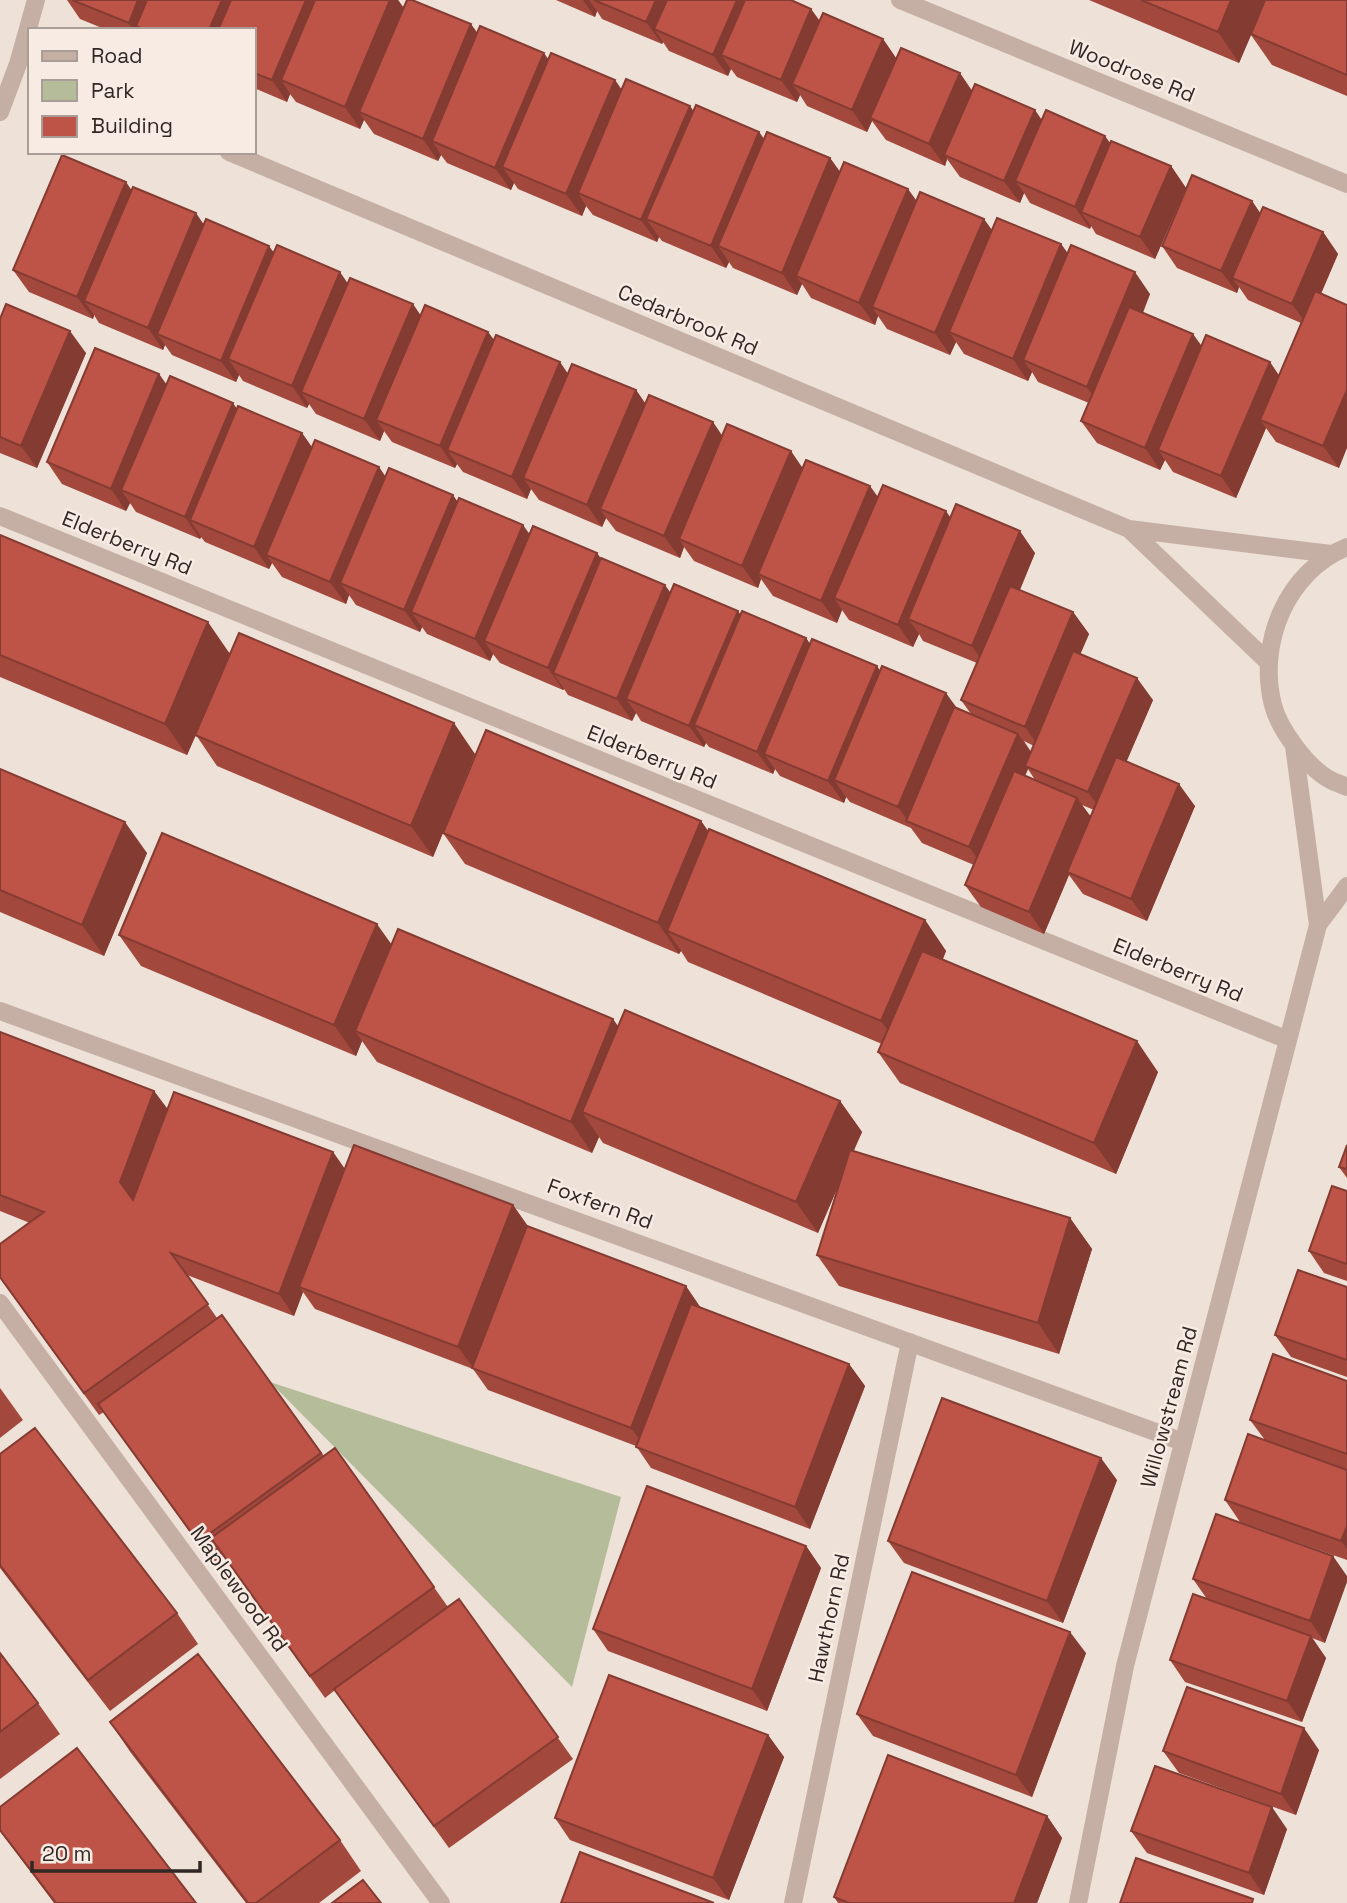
<svg xmlns="http://www.w3.org/2000/svg" width="1347" height="1903" font-family="'Space Grotesk',sans-serif">
<rect width="100%" height="100%" fill="#eee1d7"/>
<path fill="#b5bc99" d="M270,1382L621,1497L572,1687Z"/>
<g fill="none" stroke-linecap="round" stroke-linejoin="round">
<path stroke="#c5afa4" stroke-width="18" d="M900,0L1347,184
M0,112L18,64L36,0
M229,152L1129,529L1331,554
M0,516L1288,1040
M1129,529L1268,662
M1347,547C1287,571 1257,643 1273,705C1279,729 1306,765 1327,778C1333,782 1341,784 1347,787
M1294,746L1318,925
M0,1011L1183,1442
M0,1303L441,1903
M793,1903L910,1342
M1078,1903L1125,1666L1318,925L1347,886"/>
</g>
<path fill="#a3483d" fill-rule="evenodd" d="M67,0H398L404,8L477,33L548,59L615,80L621,89L690,106L693,111L759,132L764,139L830,158L840,172L992,230L1061,244L1068,254L1150,294L1143,313L1201,346L1279,376L1301,323L1248,300L1239,287L1237,293L1177,268L1162,246L1252,201L1260,213L1323,232L1338,254L1321,294L1339,468L1276,442L1266,428L1236,498L1173,472L1165,460L1160,470L1097,443L1081,421L1089,403L1038,382L1032,372L1028,381L964,354L956,342L950,355L887,329L878,316L875,325L811,298L802,284L797,295L733,268L729,262L726,268L662,241L659,237L657,242L593,215L586,206L582,216L518,189L514,183L511,190L447,163L441,155L438,161L374,134L364,120L360,129L296,102L290,94L287,102L254,88V30H107L80,19Z
M556,0H791L811,9L820,21L883,39L896,58L1042,120L1110,143L1171,166L1186,188L1155,259L1096,234L1091,226L1090,229L1030,203L1024,193L1020,203L960,177L947,159L945,166L886,140L872,121L867,132L807,106L800,95L797,102L737,77L731,69L728,76L669,51L663,42L662,44L602,19L597,11L595,17Z
M1089,0H1347V96L1272,65L1251,35L1239,63Z
M132,190L203,224L274,252L421,315L488,332L494,340L568,374L636,390L645,403L722,436L877,496L951,518L1035,553L1020,590L1073,612L1089,634L1080,654L1153,700L1126,762L1195,806L1147,921L1083,894L1069,875L1044,934L981,907L965,885L974,865L922,843L911,828L850,802L846,797L844,803L780,776L775,769L773,774L709,747L706,743L704,747L641,721L636,713L632,721L568,695L564,689L563,690L500,663L493,654L490,661L427,634L422,627L420,632L356,605L349,595L346,604L282,577L272,563L269,569L205,542L201,537L200,539L136,512L130,503L126,511L62,484L47,462L159,374L166,385L237,408L302,433L312,447L379,467L385,477L458,502L530,534L597,553L601,559L671,593L741,615L806,638L810,644L880,671L971,714L961,700L977,663L923,641L919,634L913,647L849,620L842,610L837,623L773,596L761,579L758,588L694,561L684,547L680,558L616,531L606,518L602,527L539,500L531,489L527,499L463,472L457,464L455,468L392,442L384,431L380,441L316,414L309,404L307,408L243,381L239,375L236,382L172,355L165,345L163,350L99,323L94,315L93,319L29,292L13,270ZM1024,741L1034,746L1031,752ZM1028,769L1035,780L1025,776ZM1082,805L1094,810L1091,817Z
M0,319L86,353L37,468L0,453Z
M0,535L230,653L475,754L444,829L701,821L708,831L925,920L946,951L943,959L1158,1072L1116,1174L900,1083L878,1052L882,1044L688,962L681,951L679,954L465,864L443,833L433,857L217,766L196,735L187,755L0,677Z
M0,769L147,853L104,956L0,912Z
M119,935L392,944L618,1026L840,1101L862,1132L853,1151L1070,1218L1092,1249L1059,1354L839,1286L817,1255L838,1186L818,1233L603,1143L599,1137L592,1153L377,1062L362,1041L356,1056L141,966Z
M0,1032L154,1091L167,1109L333,1152L345,1169L513,1205L528,1226L701,1308L849,1364L865,1386L810,1529L651,1468L636,1446L488,1390L473,1369L315,1309L303,1292L294,1316L187,1275L217,1318L222,1315L324,1456L335,1448L448,1607L459,1599L573,1759L449,1848L335,1690L325,1698L224,1556L213,1564L104,1412L99,1415L0,1278L30,1223L0,1211Z
M1347,1145V1178L1339,1167Z
M1347,1191V1281L1324,1273L1309,1251Z
M1347,1287V1377L1291,1357L1275,1335Z
M1347,1381V1560L1240,1522L1225,1500L1265,1440L1250,1420Z
M0,1388L23,1420L0,1438Z
M0,1454L177,1613L198,1644L110,1711L0,1568Z
M1117,1480L1063,1623L904,1563L888,1541Z
M806,1546L821,1568L767,1711L608,1651L593,1629Z
M1333,1556L1325,1643L1312,1638L1326,1658L1302,1722L1185,1682L1170,1660L1207,1599L1193,1579Z
M0,1653L38,1703L60,1734L0,1779Z
M1086,1653L1032,1797L873,1736L857,1714Z
M110,1722L340,1840L361,1871L319,1903H246L131,1753Z
M768,1735L784,1757L729,1900L570,1840L555,1818Z
M1319,1750L1296,1815L1179,1773L1163,1751Z
M0,1807L196,1903H54L0,1831Z
M1047,1816L1062,1838L1037,1903H838L834,1897Z
M1287,1829L1264,1895L1147,1853L1131,1831Z"/>
<path fill="#843b32" d="M138,0H163L136,26L138,30H133L129,23Z
M222,0H246L234,30H209Z
M306,0H331L281,80L290,94L287,102L272,80Z
M390,0H398L408,15L359,112L364,120L360,129L345,107Z
M583,0H589L597,11L595,17Z
M656,0H681L654,29L663,42L662,44L646,22Z
M737,0H756L721,55L731,69L728,76L713,55Z
M1231,0H1266L1239,63L1218,32Z
M811,9L826,31L792,84L800,95L797,102L781,80Z
M471,24L487,46L432,141L441,155L438,161L423,139Z
M883,39L898,61L870,118L872,121L867,132L852,110Z
M544,53L559,75L502,167L514,183L511,190L495,168Z
M960,73L975,95L944,155L947,159L945,166L929,144Z
M615,80L630,102L578,193L586,206L582,216L566,194Z
M690,106L705,128L646,219L659,237L657,242L641,220Z
M1035,110L1050,132L1015,181L1024,193L1020,203L1004,181Z
M759,132L774,154L718,246L729,262L726,268L711,246Z
M1105,136L1121,158L1081,212L1091,226L1090,229L1075,207Z
M830,158L846,180L796,276L802,284L797,295L782,273Z
M1171,166L1186,188L1155,259L1140,237Z
M126,182L141,204L84,301L94,315L93,319L77,297Z
M908,189L924,211L872,307L878,316L875,325L859,303Z
M1252,201L1267,223L1232,278L1239,287L1237,293L1221,271Z
M196,213L211,235L157,334L165,345L163,350L148,328Z
M984,219L1000,241L949,332L956,342L950,355L935,333Z
M1323,232L1338,254L1307,325L1292,304Z
M1061,244L1077,266L1023,360L1032,372L1028,381L1013,359Z
M269,246L285,268L228,359L239,375L236,382L221,361Z
M340,272L355,294L301,392L309,404L307,408L292,386Z
M1135,272L1150,294L1102,409L1087,387Z
M413,304L428,326L376,420L384,431L380,441L364,419Z
M70,331L86,353L37,468L21,446Z
M488,332L504,354L447,450L457,464L455,468L440,446Z
M1193,334L1209,356L1158,450L1165,460L1160,470L1145,448Z
M560,362L575,384L523,478L531,489L527,499L512,477Z
M1270,362L1285,384L1260,420L1266,428L1236,498L1221,476Z
M159,374L175,396L121,490L130,503L126,511L111,489Z
M636,390L651,412L600,509L606,518L602,527L587,505Z
M1347,390V448L1339,468L1323,446Z
M233,403L248,425L190,520L201,537L200,539L185,517Z
M713,422L728,444L679,539L684,547L680,558L664,536Z
M302,433L317,455L266,555L272,563L269,569L254,547Z
M791,451L806,473L758,574L761,579L758,588L742,566Z
M379,467L394,489L340,583L349,595L346,604L330,582Z
M870,486L886,508L834,598L842,610L837,623L821,601Z
M453,495L468,517L411,612L422,627L420,632L404,610Z
M946,511L961,533L908,619L919,634L913,647L898,625Z
M523,525L539,547L484,641L493,654L490,661L475,639Z
M1020,531L1035,553L987,668L972,646Z
M597,553L612,575L553,673L564,689L563,690L548,668Z
M665,585L681,607L626,699L636,713L632,721L617,699Z
M738,611L754,633L694,725L706,743L704,747L689,726Z
M1073,612L1089,634L1040,748L1025,727Z
M208,622L230,654L187,755L165,724Z
M806,638L821,660L764,754L775,769L773,774L757,752Z
M877,666L892,688L834,780L846,797L844,803L828,781Z
M1137,678L1153,700L1104,814L1088,792Z
M946,693L962,715L909,822L898,807Z
M454,723L475,754L433,857L411,826Z
M1018,734L1034,756L1025,766L1028,769L985,869L969,847Z
M1179,784L1195,806L1147,921L1131,899Z
M1077,798L1093,820L1067,872L1069,875L1044,934L1029,912Z
M701,821L723,852L667,931L681,951L679,954L658,923Z
M125,822L147,853L104,956L82,925Z
M925,920L946,951L903,1052L881,1021Z
M377,924L399,955L355,1031L362,1041L356,1056L334,1025Z
M613,1019L635,1050L582,1112L599,1137L592,1153L571,1122Z
M1137,1041L1158,1072L1116,1174L1094,1143Z
M154,1091L170,1112L135,1204L120,1182Z
M840,1101L862,1132L818,1233L796,1202Z
M333,1152L348,1174L299,1287L303,1292L294,1316L279,1294Z
M513,1205L528,1227L474,1369L458,1347Z
M1070,1218L1092,1249L1059,1354L1038,1323Z
M686,1286L701,1308L647,1450L631,1428Z
M849,1364L865,1386L810,1529L795,1507Z
M1101,1458L1117,1480L1063,1623L1047,1601Z
M1347,1526V1549L1341,1541Z
M806,1546L821,1568L767,1711L752,1689Z
M1333,1556L1347,1576V1582L1325,1643L1310,1621Z
M1070,1632L1086,1653L1032,1797L1016,1775Z
M1311,1636L1326,1658L1302,1722L1287,1701Z
M1304,1728L1319,1750L1296,1815L1281,1794Z
M768,1735L784,1757L729,1900L713,1878Z
M1272,1807L1287,1829L1264,1895L1249,1873Z
M1047,1816L1062,1838L1037,1903H1014Z"/>
<path fill="#bd5447" stroke="#843b32" stroke-width="2" d="M72,0H138L129,23Z
M147,0H222L209,30H145L136,26Z
M231,0H306L272,80L254,73V30H218Z
M315,0H390L345,107L281,80Z
M407,0H412L471,24L423,139L359,112Z
M594,0H656L646,22Z
M667,0H737L713,55L654,29Z
M745,0H791L811,9L781,80L721,55Z
M1141,0H1231L1218,32Z
M1265,0H1347V75L1251,34Z
M823,13L883,39L852,110L792,84Z
M480,26L544,53L495,168L432,141Z
M901,48L960,73L929,144L870,118Z
M551,53L615,80L566,194L502,167Z
M626,79L690,106L641,220L578,193Z
M975,84L1035,110L1004,181L944,155Z
M696,105L759,132L711,246L646,219Z
M1046,110L1105,136L1075,207L1015,181Z
M767,132L830,158L782,273L718,246Z
M1111,141L1171,166L1140,237L1081,212Z
M62,155L126,182L77,297L13,270Z
M844,162L908,189L859,303L796,276Z
M1192,175L1252,201L1221,271L1162,246Z
M133,187L196,213L148,328L84,301Z
M920,192L984,219L935,333L872,307Z
M1263,207L1323,232L1292,304L1232,278Z
M997,218L1061,244L1013,359L949,332Z
M206,219L269,246L221,361L157,334Z
M277,245L340,272L292,386L228,359Z
M1071,245L1135,272L1087,387L1023,360Z
M350,278L413,304L364,419L301,392Z
M1315,291L1347,305V390L1323,446L1260,420Z
M6,304L70,331L21,446L0,437V319Z
M425,305L488,332L440,446L376,420Z
M1129,307L1193,334L1145,448L1081,421Z
M496,335L560,362L512,477L447,450Z
M1206,335L1270,362L1221,476L1158,450Z
M95,348L159,374L111,489L47,462Z
M572,364L636,390L587,505L523,478Z
M170,376L233,403L185,517L121,490Z
M649,395L713,422L664,536L600,509Z
M238,406L302,433L254,547L190,520Z
M727,424L791,451L742,566L679,539Z
M315,440L379,467L330,582L266,555Z
M806,460L870,486L821,601L758,574Z
M389,468L453,495L404,610L340,583Z
M883,485L946,511L898,625L834,598Z
M459,498L523,525L475,639L411,612Z
M956,504L1020,531L972,646L908,619Z
M533,526L597,553L548,668L484,641Z
M0,535L208,622L165,724L0,655Z
M601,558L665,585L617,699L553,673Z
M674,584L738,611L689,726L626,699Z
M1010,586L1073,612L1025,727L961,700Z
M742,611L806,638L757,752L694,725Z
M239,633L454,723L411,826L195,735Z
M812,639L877,666L828,781L764,754Z
M1073,651L1137,678L1088,792L1025,766Z
M882,666L946,693L898,807L834,780Z
M954,707L1018,734L969,847L906,821Z
M486,730L701,821L658,923L443,833Z
M1116,757L1179,784L1131,899L1067,872Z
M0,769L125,822L82,925L0,890Z
M1014,771L1077,798L1029,912L965,885Z
M709,829L925,920L881,1021L667,931Z
M162,833L377,924L334,1025L119,935Z
M398,929L613,1019L571,1122L355,1031Z
M922,951L1137,1041L1094,1143L878,1052Z
M625,1010L840,1101L796,1202L582,1112Z
M0,1032L154,1091L120,1182L133,1200L174,1092L333,1152L279,1294L171,1253L208,1304L84,1393L0,1277V1244L44,1212L0,1195Z
M354,1145L513,1205L458,1347L299,1287Z
M1347,1145V1169L1339,1167Z
M850,1150L1070,1218L1038,1323L817,1255Z
M1332,1186L1347,1191V1264L1309,1251Z
M527,1226L686,1286L631,1428L472,1368Z
M1298,1270L1347,1287V1360L1275,1335Z
M691,1304L849,1364L795,1507L636,1447Z
M222,1315L321,1453L198,1542L98,1404Z
M1273,1354L1347,1381V1454L1250,1420Z
M942,1398L1101,1458L1047,1601L888,1541Z
M35,1428L177,1613L88,1680L0,1565V1454Z
M1248,1434L1347,1470V1526L1341,1541L1225,1500Z
M335,1448L434,1587L310,1676L211,1538Z
M647,1486L806,1546L752,1689L593,1629Z
M1216,1514L1333,1556L1310,1621L1193,1579Z
M912,1572L1070,1632L1016,1775L857,1714Z
M1193,1594L1311,1636L1287,1701L1170,1660Z
M459,1599L558,1737L434,1826L334,1689Z
M0,1653L38,1703L0,1732Z
M198,1654L340,1840L256,1903H248L110,1722Z
M609,1675L768,1735L713,1878L555,1818Z
M1187,1687L1304,1728L1281,1794L1163,1751Z
M77,1748L196,1903H56L0,1830V1807Z
M888,1755L1047,1816L1014,1903H849L834,1897Z
M1155,1766L1272,1807L1249,1873L1131,1831Z
M580,1852L714,1903H561Z
M1136,1858L1253,1899L1252,1903H1120Z
M363,1880L381,1903H332Z"/>
<g text-anchor="middle" stroke-width="5" stroke-linejoin="round" paint-order="stroke">
<g font-size="21" fill="#312825" stroke="#f7ebe3">
<text transform="translate(1132 71) rotate(22)" y="7">Woodrose Rd</text>
<text transform="translate(688 320) rotate(23)" y="7">Cedarbrook Rd</text>
<text transform="translate(127 543) rotate(22)" y="7">Elderberry Rd</text>
<text transform="translate(652 757) rotate(22)" y="7">Elderberry Rd</text>
<text transform="translate(1178 970) rotate(22)" y="7">Elderberry Rd</text>
<text transform="translate(600 1204) rotate(20)" y="7">Foxfern Rd</text>
<text transform="translate(1169 1407) rotate(-75)" y="7">Willowstream Rd</text>
<text transform="translate(239 1589) rotate(54)" y="7">Maplewood Rd</text>
<text transform="translate(829 1618) rotate(-78)" y="7">Hawthorn Rd</text>
</g>
</g>
<rect x="28" y="28" width="228" height="126" fill="#f7ebe3" stroke="#a89d97" stroke-width="2"/>
<rect x="42" y="51" width="35" height="10" fill="#c5afa4" stroke="#a89d97" stroke-width="2"/>
<text x="91" y="63" font-size="21" fill="#312825">Road</text>
<rect x="42" y="80" width="35" height="21" fill="#b5bc99" stroke="#a89d97" stroke-width="2"/>
<text x="91" y="98" font-size="21" fill="#312825">Park</text>
<rect x="42" y="116" width="35" height="21" fill="#bd5447" stroke="#a89d97" stroke-width="2"/>
<text x="91" y="133" font-size="21" fill="#312825">Building</text>
<path d="M32 1861v10h168v-10" fill="none" stroke="#312825" stroke-width="3.5"/>
<text x="42" y="1861" font-size="21" fill="#312825" stroke="#f7ebe3" stroke-width="5" paint-order="stroke">20 m</text>
</svg>
